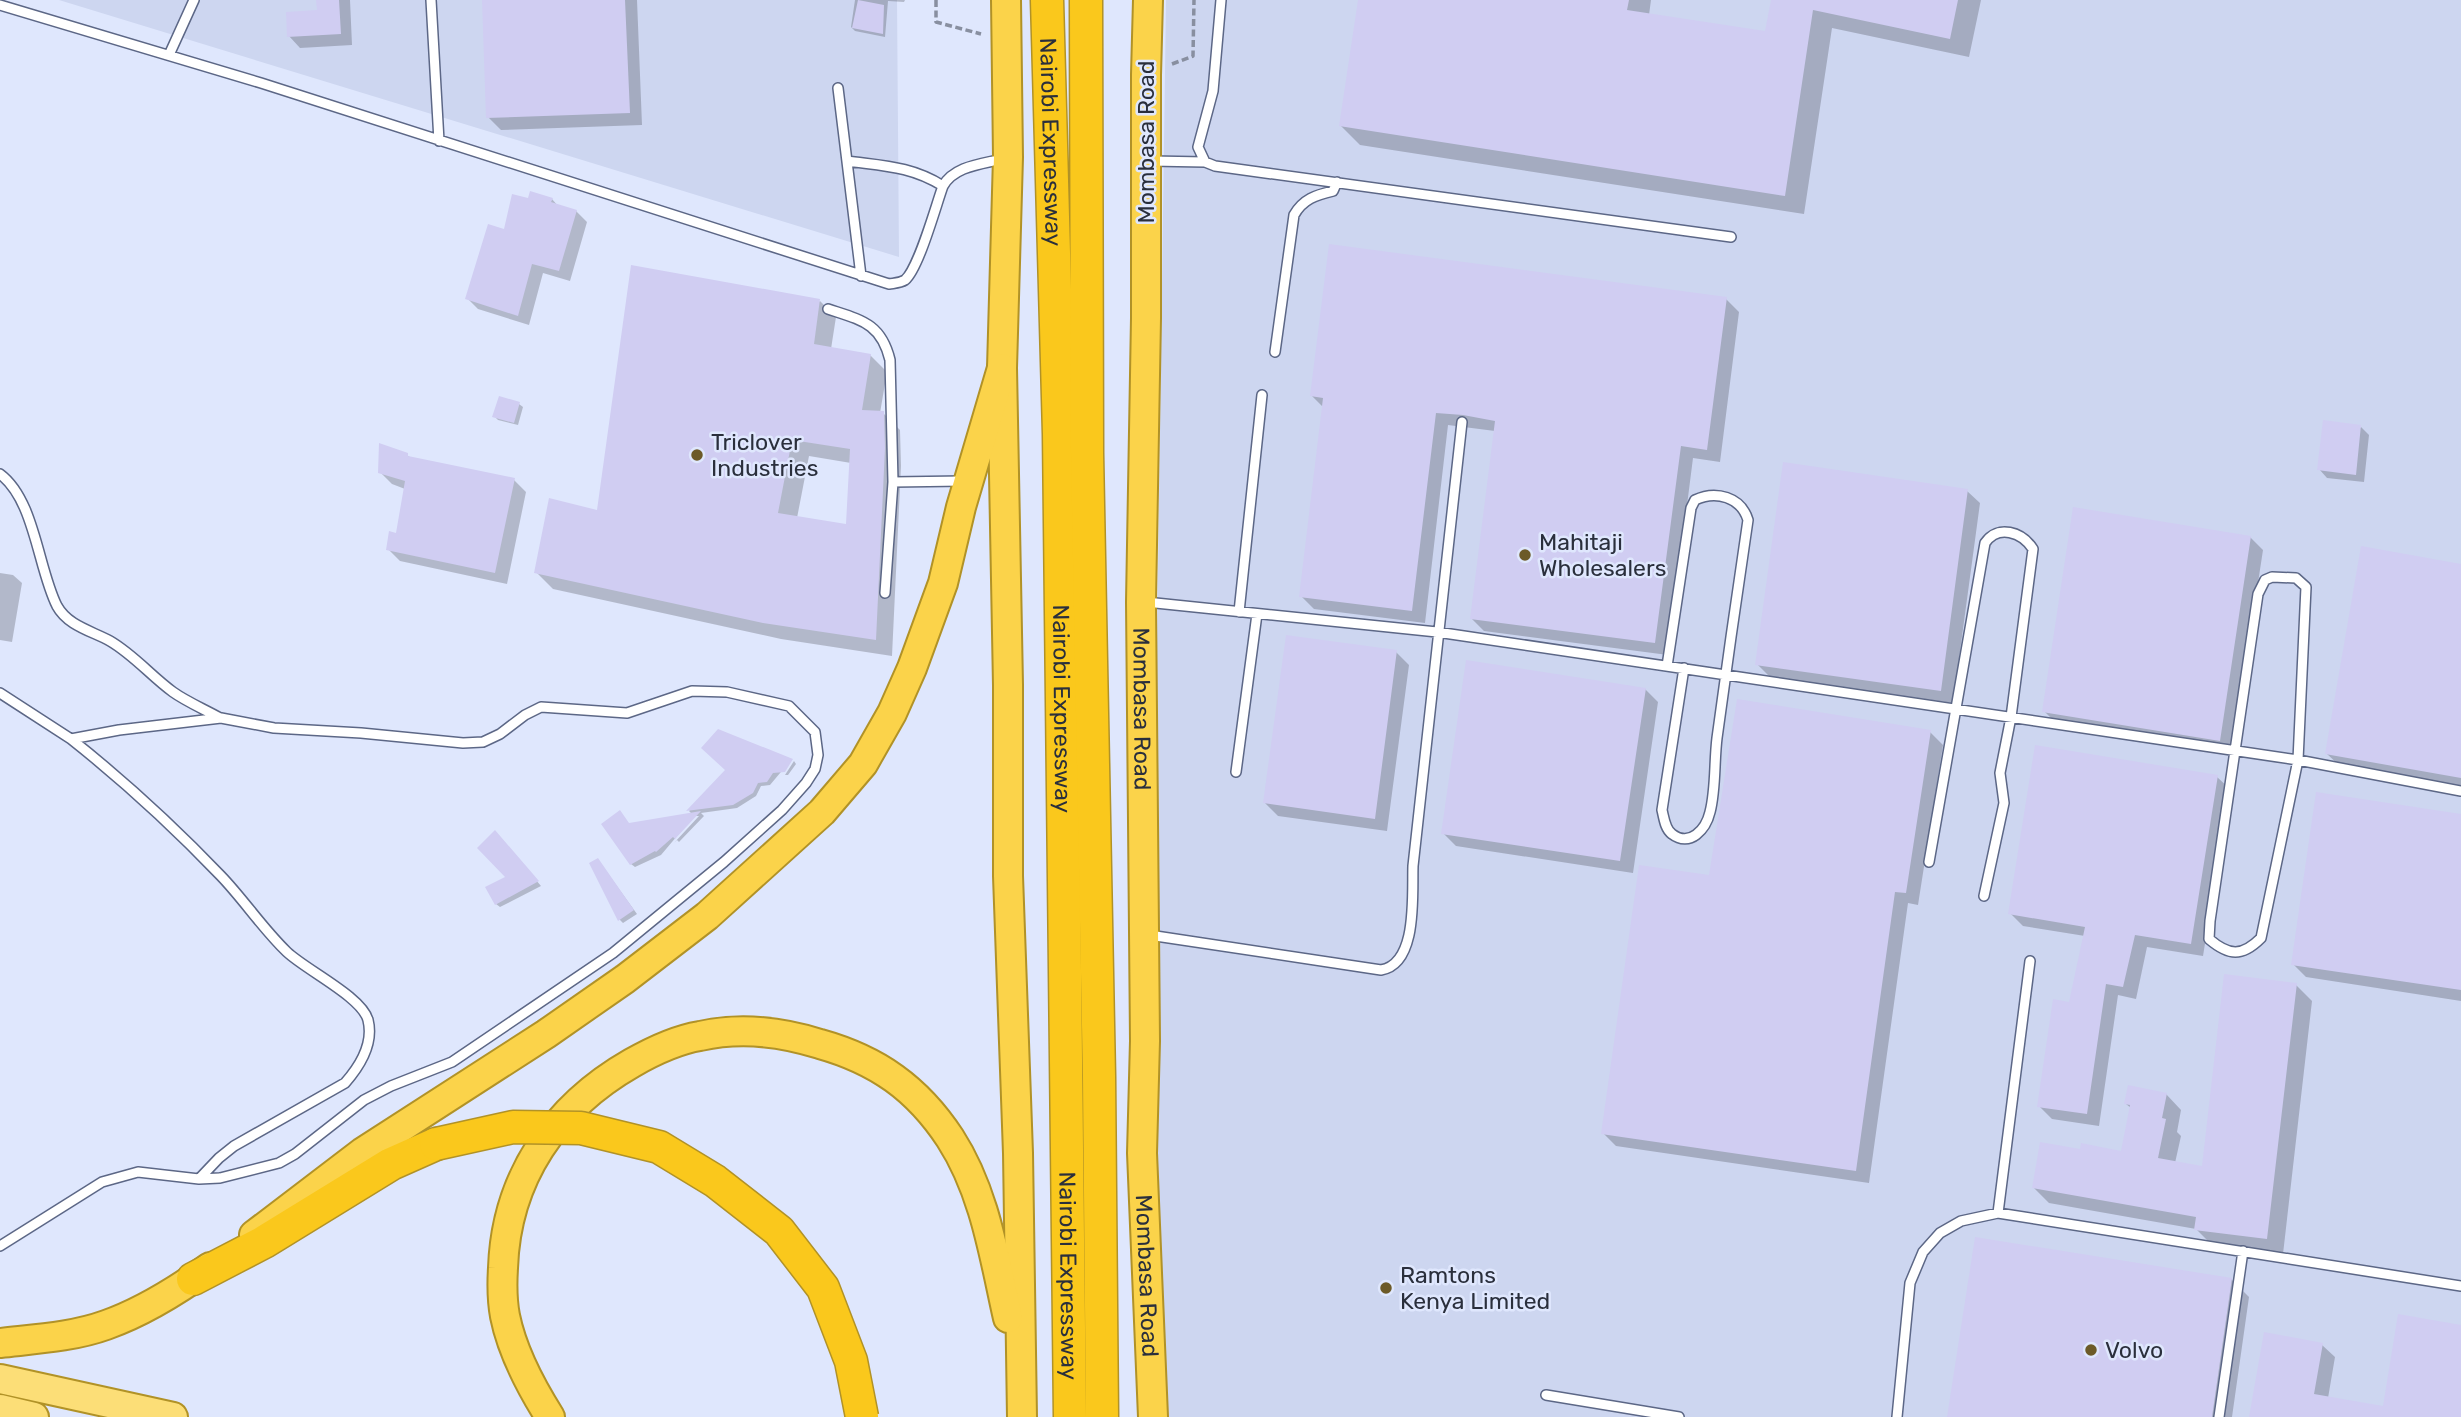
<svg xmlns="http://www.w3.org/2000/svg" width="2461" height="1417" font-family="Rubik,sans-serif">
<rect width="100%" height="100%" fill="#dfe7fd"/>
<path fill="#cdd6f0" d="M59,0H897L899,257Z
M1166,0H2461V1417H1158L1150,1148Z"/>
<path fill="#0003" fill-rule="evenodd" d="M318,0H350L352,45L300,48L289,36L319,12Z
M483,0H637L642,125L501,130L488,117Z
M855,0H905L904,2L888,1L885,37L855,31L851,27Z
M1360,0H1651L1649,15L1766,33L1773,0H1981L1969,57L1832,28L1804,214L1360,145L1341,126Z
M552,199L558,206L576,211L587,222L570,281L543,273L529,325L478,309L467,298L505,231Z
M1726,299L1739,312L1720,462L1693,458L1668,655L1484,631L1471,618L1495,431L1448,425L1425,623L1314,609L1301,596L1324,408L1312,396Z
M820,301L836,317L831,349L870,355L887,372L880,413H883L900,430L901,466L892,656L781,639L553,589L536,572ZM809,456L851,463L847,526L797,518Z
M519,404L523,407L518,425L498,420L494,416Z
M2361,427L2369,435L2364,482L2327,478L2319,469Z
M407,455L411,458L514,480L526,492L507,584L400,561L388,549L398,535L405,489L392,484L380,472Z
M1967,491L1980,503L1953,703L1770,677L1757,664Z
M2250,537L2263,550L2232,753L2057,724L2044,711Z
M2461,566V788L2340,766L2327,754Z
M0,573L13,575L22,583L12,642L0,640Z
M1396,652L1409,665L1387,831L1278,816L1265,803Z
M1645,689L1658,702L1633,873L1456,846L1443,833Z
M1930,732L1943,745L1918,905L1908,903L1869,1183L1616,1146L1603,1133L1711,877Z
M791,760L770,785L761,786L756,796L737,808L701,813L704,816L679,842L677,840L674,843L699,816H694L661,855L635,867L631,864L629,825L692,814L689,811L727,770Z
M794,761L796,764L788,775H785Z
M2217,777L2230,789L2203,956L2147,947L2136,999L2118,995L2099,1126L2052,1119L2039,1106L2070,1004L2085,936L2023,926L2010,913Z
M2461,815V1001L2306,977L2293,964Z
M499,836L541,886L500,907L496,904L507,878Z
M598,860L637,914L623,923L620,920Z
M2296,985L2312,1001L2283,1254L2212,1245L2196,1229L2049,1203L2034,1188L2081,1151L2123,1153L2131,1108L2126,1104L2166,1094L2181,1110L2177,1132L2181,1136L2175,1163L2203,1168Z
M2231,1279L2249,1297L2232,1417H1949Z
M2461,1327V1417H2251L2322,1345L2335,1357L2328,1398L2384,1408Z"/>
<path fill="#d0cdf2" fill-rule="evenodd" d="M316,0H339L341,34L287,37L286,12L317,10Z
M482,0H625L630,113L486,118Z
M858,0L884,5L883,34L852,28Z
M1358,0H1629L1627,10L1765,31L1771,0H1958L1950,39L1813,10L1785,196L1339,126Z
M530,191L553,198L551,202L577,210L559,271L532,264L518,316L465,299L488,224L504,229L512,194L528,198Z
M1329,244L1727,297L1707,450L1681,446L1655,643L1470,619L1495,421L1463,415L1436,413L1412,611L1299,597L1323,398L1310,396Z
M631,265L820,299L814,344L871,354L862,410L884,411L885,448L876,640L763,623L534,573L549,498L597,510ZM792,440L850,449L846,524L778,513Z
M499,396L520,402L514,423L492,417Z
M2323,420L2361,425L2356,475L2317,470Z
M379,443L408,453V456L515,478L495,573L386,550L389,531L396,533L405,481L378,473Z
M1783,462L1968,489L1941,691L1755,665Z
M2073,507L2251,536L2220,741L2042,712Z
M2361,546L2461,564V778L2325,754Z
M1286,635L1397,650L1375,819L1263,803Z
M1466,660L1646,688L1620,861L1441,834Z
M1737,699L1931,730L1906,893L1895,892L1856,1171L1601,1134L1639,865L1709,875Z
M718,729L793,759L785,772L773,773L767,782L758,783L753,793L733,805L686,811L725,770L701,748Z
M2035,745L2218,775L2191,944L2135,935L2123,987L2106,984L2087,1114L2037,1107L2053,999L2069,1002L2085,927L2008,914Z
M2316,792L2461,814V990L2291,965Z
M620,810L629,823L701,811L675,839L673,837L656,852L655,851L630,865L601,824Z
M495,830L539,881L495,905L485,887L505,877L477,848Z
M598,858L634,910L618,921L589,863Z
M2224,974L2297,983L2267,1239L2194,1230L2196,1217L2032,1188L2040,1142L2080,1149L2081,1143L2121,1151L2130,1105L2124,1104L2128,1085L2167,1093L2162,1118L2166,1119L2158,1158L2202,1166Z
M1975,1237L2232,1278L2212,1417H1947Z
M2398,1314L2461,1325V1417H2249L2264,1332L2323,1343L2314,1394L2383,1406Z"/>
<g fill="none" stroke-linecap="round" stroke-linejoin="round">
<g stroke="#5c6786" stroke-width="12">
<path id="service" d="M431,0L439,141
M1221,0L1213,91L1198,147L1205,162L1215,166L1731,237
M0,5L261,83L889,284C895,283 900,283 905,280C919,268 936,205 943,186C954,166 982,164 1002,159
M169,55L194,0
M838,88L861,276
M847,161C883,166 911,166 943,186
M1151,161L1205,162
M828,309C861,320 881,323 890,360L893,482L885,593
M1275,352L1294,215C1303,199 1316,195 1333,191L1337,182
M0,474C35,500 38,569 57,606C68,626 92,631 110,641C134,655 151,676 173,692C187,702 204,709 220,718
M893,482L963,481
M2272,577L2296,578L2306,587L2298,760L2261,938C2242,957 2229,956 2209,939L2210,921L2258,594L2265,580Z
M1146,602L1437,632L2298,760L2461,791
M1239,612L1262,395
M1667,666L1691,508L1695,500C1716,490 1741,497 1748,520C1737,593 1727,665 1717,738C1714,762 1716,789 1710,812C1706,829 1690,848 1672,834C1665,829 1664,818 1662,810L1684,668
M0,693L71,739
M1236,772L1257,614
M1929,862L1985,543C1998,524 2022,532 2033,549L2011,717L2000,773L2004,803L1984,896
M1149,935L1381,970C1418,964 1412,895 1413,866L1462,422
M1998,1213L2030,961
M0,1246L102,1182L138,1172L199,1179L220,1178L279,1163L295,1154L364,1100L391,1086L452,1062L613,953L724,862L782,810L806,783L815,769L818,755L815,732L789,706L727,692L692,691L627,713L541,707L525,715L500,734L483,742L463,743L361,733L274,728L221,718L119,730L71,739C124,781 174,827 221,876C244,900 263,929 287,952C306,970 362,997 368,1020C374,1044 360,1066 345,1083L234,1146L219,1158L199,1179
M1546,1395L1679,1417
M1897,1417L1910,1283L1923,1252L1940,1233L1961,1221L1998,1213L2461,1286
M2219,1417L2243,1251"/>
</g>
<g stroke="#b19227" stroke-width="32">
<path id="primary" d="M0,1379L173,1417
M0,1409L34,1417"/>
</g>
<g stroke="#b19227" stroke-width="32">
<g id="trunk">
<path d="M1006,0L1008,157L1002,368L1008,685V876L1018,1153L1022,1417"/>
<path id="s1" d="M1148,0L1146,75V318L1141,602L1145,1041L1142,1153L1153,1417"/>
<path d="M254,1235L363,1152L546,1034L625,979L707,916L822,812L863,764L892,713L912,668L943,583L961,507L1002,368"/>
<path d="M0,1343C35,1339 73,1337 106,1325C143,1312 178,1290 210,1267"/>
<path d="M550,1417C531,1387 512,1351 505,1316C502,1300 502,1284 503,1268C506,1178 555,1107 632,1063C653,1051 676,1040 700,1036C740,1027 782,1032 820,1044C877,1060 917,1088 950,1138C985,1192 994,1256 1008,1318"/>
</g>
</g>
<g stroke="#b19227" stroke-width="35">
<g id="motorway">
<path id="s2" d="M1047,0L1059,434L1070,1417"/>
<path d="M1086,0L1087,453L1099,1076L1102,1417"/>
<path d="M193,1279L264,1242L391,1164L436,1144"/>
</g>
</g>
<path stroke="#888fa0" stroke-width="3.5" stroke-dasharray="7 3.5" stroke-linecap="butt" d="M936,0V22L981,34
M1172,64L1193,56L1194,0"/>
<use href="#service" stroke="#fff" stroke-width="9"/>
<use href="#primary" stroke="#fcde77" stroke-width="28"/>
<use href="#trunk" stroke="#fbd34a" stroke-width="28"/>
<use href="#motorway" stroke="#fac81c" stroke-width="32"/>
<g stroke="#b19227" stroke-width="35" stroke-linecap="butt">
<path id="motorway-bridge" d="M436,1144L513,1127L581,1128L659,1147L715,1181L779,1231L823,1288L851,1361L862,1417"/>
</g>
<use href="#motorway-bridge" stroke="#fac81c" stroke-width="32"/>
</g>
<g fill="#6c5a28" stroke="#dfe7fd" stroke-width="2.5">
<circle cx="697" cy="455" r="7"/>
<circle cx="1525" cy="555" r="7"/>
<circle cx="1386" cy="1288" r="7"/>
<circle cx="2091" cy="1350" r="7"/>
</g>
<g text-anchor="middle" stroke-width="5" stroke-linejoin="round" paint-order="stroke">
<g font-size="23" fill="#2a2f3c" stroke="#dfe7fd">
<text dy="8" stroke="none"><textPath href="#s2" startOffset="142">Nairobi Expressway</textPath></text>
<text transform="translate(1146 142) rotate(-90)" y="8">Mombasa Road</text>
<text dy="8" stroke="none"><textPath href="#s2" startOffset="709">Nairobi Expressway</textPath></text>
<text dy="8" stroke="none"><textPath href="#s1" startOffset="709">Mombasa Road</textPath></text>
<text dy="8" stroke="none"><textPath href="#s2" startOffset="1276">Nairobi Expressway</textPath></text>
<text dy="8" stroke="none"><textPath href="#s1" startOffset="1276">Mombasa Road</textPath></text>
</g>
<g font-size="23" fill="#2a2f3c" stroke="#dfe7fd" text-anchor="start">
<text x="711" y="450">Triclover<tspan x="711" dy="26">Industries</tspan></text>
<text x="1539" y="550">Mahitaji<tspan x="1539" dy="26">Wholesalers</tspan></text>
<text x="1400" y="1283">Ramtons<tspan x="1400" dy="26">Kenya Limited</tspan></text>
<text x="2105" y="1358">Volvo</text>
</g>
</g>
</svg>
